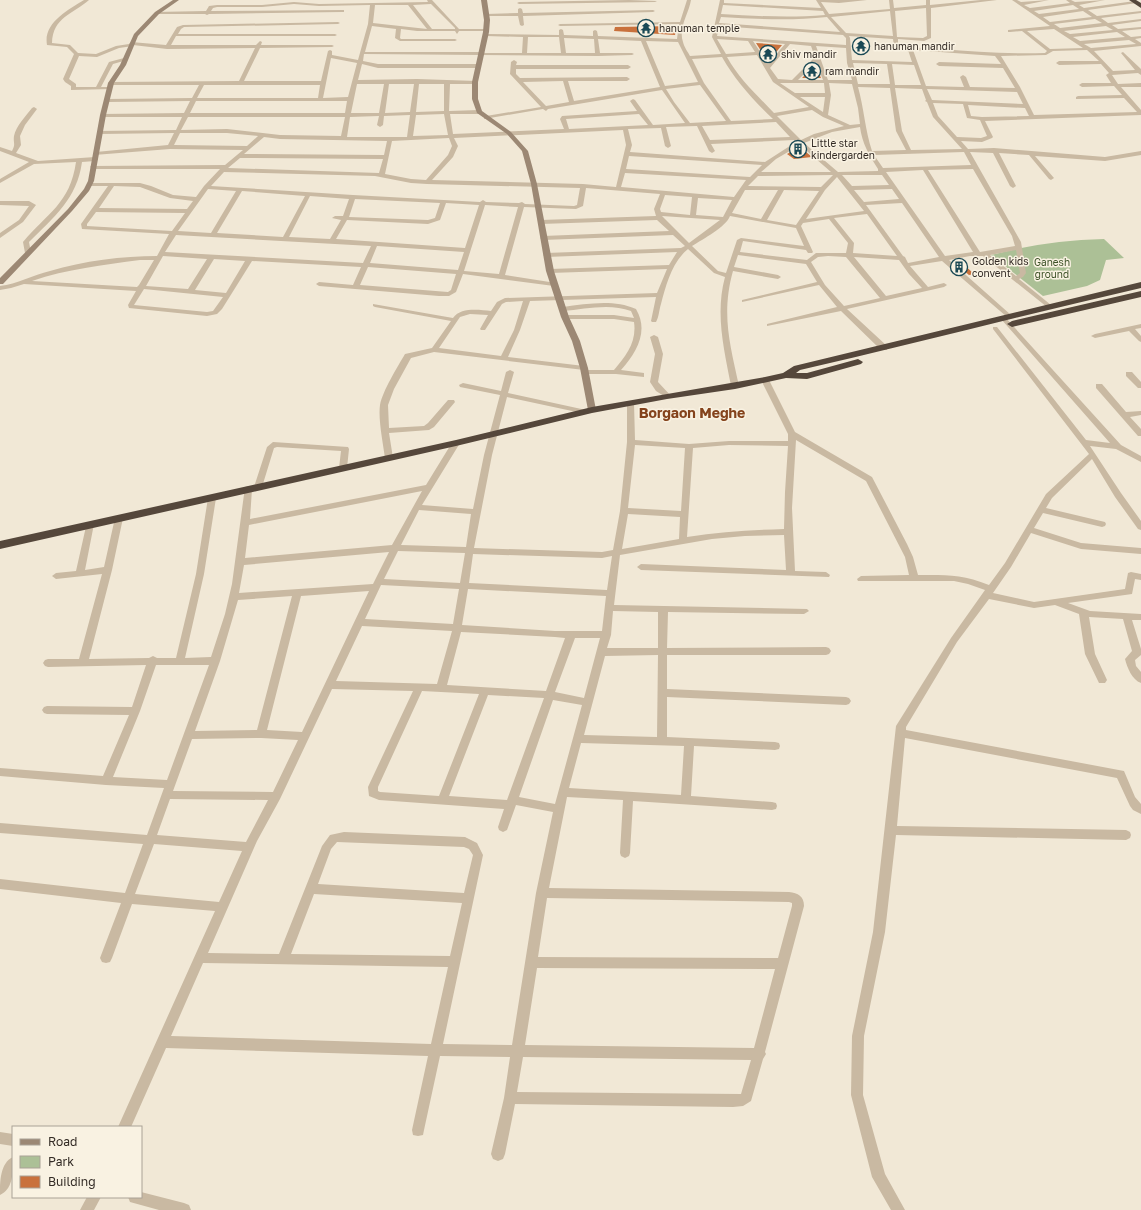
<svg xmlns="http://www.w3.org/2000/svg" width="1141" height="1210" font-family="'Golos Text',sans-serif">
<rect width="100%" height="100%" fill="#f1e8d6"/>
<path fill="#acc096" d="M1104,239L1124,258L1106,260L1100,280L1087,286L1043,296L991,255C1029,245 1064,240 1104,239Z"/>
<path fill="#c9713c" d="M677,26L675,35L614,31L615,27Z
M756,43L782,45L768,62Z
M815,65L821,78H802Z
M800,147L812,157L794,159L787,154Z
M959,260L974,274L969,275L952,261Z"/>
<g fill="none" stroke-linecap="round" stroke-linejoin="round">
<path fill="#c9b9a2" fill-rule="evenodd" d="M84,0H89C73,14 53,17 52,43L70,45L78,53L96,54L116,46L129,44L131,42L166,45L177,27L183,25L338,22L340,23L338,24L184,27L181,29L178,34H335L337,35L335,36H176L171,45H256L260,41L262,42L261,45H332L334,46L332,47L260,48L244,81H321L328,51L330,50L332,51V55L358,60L368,24L370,5L319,6L294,4L262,7H217L213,8L211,11L344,10V12H342L209,14L207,15L205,14H155V12L206,11L209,6L217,5H262L294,2L319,4L428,2L427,0H432L459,29H486L488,30L486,31H459L457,34L455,31H417L401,29L400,38L401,39H455L457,40L455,41H400L395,38L396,29L372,26L365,52H483L485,53H522L523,37L486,36L484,35L486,34L559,35V30L561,29L563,30L564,35L593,36V31L595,30L597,31L598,36L677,39L679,24L560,26L558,25L560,24L680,22L687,0H691C689,13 678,28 683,42C684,47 688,52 690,56L721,54L712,37L720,0H724V3L821,8L816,0H867L839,3L821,2L829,14L890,9L889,0H893L894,8L926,5V0H930V5L981,0H997L931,8V38L924,41L898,39V44C912,48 927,48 941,49C975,52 1010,54 1045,53L1047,51L1022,31L1010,32H1008V30L1050,26L1012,0H1017L1021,2L1049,0L1024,5L1030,8L1070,3L1066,0H1071L1075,2L1105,0L1079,5L1084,8L1135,1L1137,3L1088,10L1097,16L1141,11V13L1101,18L1108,23L1141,19V21L1112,25L1118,29L1141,27V29L1122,31L1131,37L1141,36V38L1135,39L1141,43V46L1094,51L1113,71L1135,70L1121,53L1123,52L1141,69V75L1138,73L1112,75L1118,84L1141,83V87H1121L1141,110V115L985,121L993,137L992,138L982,142L961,141L968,149L994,148L1105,157L1141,151V155L1105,161L1035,156L1054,178L1051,180L1049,179L1029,155L999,153L1016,186L1013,188L1010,186L993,153L970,152L1021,242L1026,273L1023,277L1019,279L1051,305V307H1047L983,256H970L949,260L1011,315V317H1007L942,261L910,266L928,287L944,283L947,285L944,287L847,309L887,346V350H881L841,311L767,326V324L837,307L819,285L742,302V300L817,282L806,264L738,255L734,267L778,275L781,277L778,279L733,271C721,314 730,344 739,386L735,388L731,386C724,349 715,314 725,277L714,273L688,249C672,262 666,285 661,304C659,310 659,317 656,322H652L651,321L656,297L530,301L520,330L508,357L584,366L588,368L585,370H614C626,356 637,342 634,322L614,319H565L562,317L565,315H614L634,318L631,311C610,303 585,309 563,311L560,309L563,307C587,304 613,299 636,309C649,331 637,352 621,370L644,373V377L616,374H585L581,372L584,370L434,352L411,358L394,389L388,405L389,428L424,426L428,423L448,400H454L455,402L434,427L429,430L389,433L393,458L389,461L385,458C383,443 378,419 380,405C383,390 397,368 405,354L432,348L451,321L375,307L373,306V304L453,318C461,307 479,310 491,311L497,302L505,298L657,293L667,269L550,273L547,271L550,269L669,265L677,252L546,257L543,255L546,253L681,248L685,246L673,235L543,240L540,238L543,236L669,231L657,220L541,224L538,222L541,220L656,216L654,209L660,194L586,188L583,206L576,209L524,207L505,275L556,283V285L554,286L463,274L456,292L449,296H439L319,286L316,284L319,282L353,285L361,267L252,261L222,309L217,314L207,316L129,308L128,305L136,291L24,284L11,288L0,290V286C17,284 33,275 50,271C83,261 123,256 157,256L169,234L82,229L81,224L108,186H89L87,185V183H140L151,186L173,195L196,197L204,186L220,169H93L90,167L91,166L225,165L243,150L170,149L94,155L93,154L96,152L168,145L174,133L100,134L97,132L98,131L176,130L182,117H103L101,116V114L184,113L190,101L108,102L106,101V99L192,98L199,85H111L108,83L109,82L239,81L255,48L167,49L133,45V46L119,48L97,57L79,56L69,79L76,84V87H96L109,62L124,58L127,60L113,64L101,87H112V89L71,90V86L65,82L63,79L74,54L67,47L47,45C43,23 68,10 84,0ZM431,4L455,28V29H432L413,5ZM375,5H408L427,29L373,23ZM723,5L823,11L825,15C790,18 756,16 721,14ZM1073,5L1079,9L1039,14L1034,11ZM926,8L927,36L923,38L897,37L895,11ZM890,11L893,36L846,33L831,17ZM1083,11L1092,17L1050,22L1043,17ZM721,17C756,19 791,21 827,17L840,32L719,23ZM1095,19L1102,23L1060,28L1054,24ZM719,26L843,35L846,38V45L717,36ZM1106,26L1113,30L1070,34L1064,31ZM1054,29L1083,48L1050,49L1027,31ZM1117,32L1125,37L1080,41L1073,37ZM849,36L893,39L894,46L908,50L912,62L852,60L850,38ZM528,37H559L561,53H527ZM564,38L594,39L595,53H566ZM598,39L641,41L660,87L574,101L568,81H627L630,79L627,77L520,78L516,74V69H628L631,67L628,65H516L517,62L514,60L511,62L510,74L541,107L486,116L484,117V119L543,109L546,111L548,109L662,90L685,123L653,125L635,100L633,99L630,101L637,111L562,116L560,119L564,129L453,134L450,114H479L482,112L479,110L449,111L450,84H475L478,82L477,81L417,79L358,80L362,64L378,68H478L481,66L478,64H378L363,61L364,54L598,56L632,55L634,54L632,53H600ZM717,39L748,41L755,52L726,54ZM1129,40L1136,44L1091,48L1084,44ZM646,41L678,42L698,82L665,86ZM753,41L785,44L768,64ZM790,44L811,46L815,57L792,80L778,79L770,68ZM816,46L846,48L847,63L852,80H828ZM913,50L995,56L1001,64L939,62L936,64L939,66L1003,68L1015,88L970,87L966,77L963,75L960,77L964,87L926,86ZM1087,50L1099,61H1059L1056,63L1059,65L1101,64L1109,73L1106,75L1111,83H1082L1079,85L1082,87L1114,86L1122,95L1078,96L1076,97V99L1124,98L1137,112L1034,115L1020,87L1001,56L1046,55L1053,51ZM757,55L773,82L809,107L774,113C757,95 739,79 727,57ZM722,57C735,80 754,101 773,119L731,121L704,83L692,59ZM331,58L357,63L348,97L323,98ZM816,62L823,80H798ZM853,63L887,64L890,84H858ZM892,64L914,65L921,85H895ZM563,81L569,102L546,106L523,82ZM780,83H824L825,93H795ZM829,83L852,84L858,108L860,124L850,125L828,115L831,95ZM357,84H384L379,113H351ZM389,84H414L410,112L385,113ZM419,84H444V111L416,112ZM204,85H320L318,98H197ZM700,85L726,121L690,123L674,102L666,89ZM858,87L890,88L896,131L906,150L872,151C865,130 864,108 858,87ZM895,88L922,89L926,100L925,101L927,102L933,117L962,149L911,150L902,131ZM927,89L1017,92L1023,104L932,100ZM800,97H825L823,112ZM196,101H347L345,113H190ZM933,103L963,104L967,118L980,120L987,136L981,138L957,137L938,116ZM968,105L1025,108L1029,116L982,117L971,116ZM812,110L823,117L844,126L814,134L801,140L777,116ZM444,114L448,135L413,136L416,115ZM639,114L648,125L569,129L566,119ZM410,115L407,137H347L350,117L379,116L377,125L380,127L383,125L384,116ZM188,117H345L341,136L280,135L227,129L181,130ZM776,122L790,137L710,140L702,126ZM697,126L709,151L712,153L715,151L711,144L794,140L796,142L765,162L630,152L632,145L628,129L661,128L665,146L668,148L671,146L666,127ZM860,127C862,143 869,155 878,169V171L838,172L804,143L832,132ZM623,130L626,145L616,187L583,184L432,180L453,157L458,146L454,138ZM180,133H227L258,136L247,146L174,145ZM264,137L280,139L387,141L384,155L244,154ZM449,138L452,146L448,155L426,180L411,179L385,174L392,141ZM800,145L831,172H761L776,159ZM964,152L971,165L883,168L874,155ZM629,156L762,165L750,177L626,169ZM240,158L383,159L379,173L228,168ZM973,169L1012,236L1015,246L980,252L928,170ZM923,170L973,252L945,256L886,172ZM224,172L375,176L411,183L427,184L580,188L577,205L574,206L525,204L522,202L519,203L486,202L483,200L480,202L353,195L211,186ZM625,173L746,180L734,197L621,187ZM833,175L821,187L748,186L758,176ZM842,175H882L889,185L852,186ZM837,177L864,211L806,219L825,190ZM114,186L140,187L170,198L193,201L187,209L99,208ZM208,189L236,191L211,233L178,231ZM892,189L899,199L864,202L854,190ZM745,190H778L761,219L732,213ZM784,190L819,191L796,225L767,220ZM242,191L305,196L283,237L217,233ZM665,195L692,197L690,215L661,212L660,209ZM310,196L349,199L343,216H335L332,218L341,220L330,239L289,237ZM698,198L732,200L723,217L696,215ZM355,199L440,203L435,218L428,220L349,217ZM446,203L479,205L465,248L336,239L347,220L428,224L440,220ZM902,203L939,257L908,263L905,257L903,256L866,205ZM485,205L518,207L499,274L464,271ZM96,212L185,213L172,231L87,226V224ZM867,214L897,256L853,253L854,243L834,218ZM662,216L720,220L689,243ZM730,216L796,228L804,246L741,238L737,240L726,273L718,271L692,246C703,239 726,227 730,216ZM829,219L848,243L846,253H816L807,260L740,252L743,241L806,250L808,253H812L813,252L801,226L803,223ZM176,235L371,246L363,263L165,252ZM377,246L464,252L458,270L370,263ZM1016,250L1020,273L1016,276L990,255ZM163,256L207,259L188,289L146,286ZM828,256L846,257L880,298L844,306L825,285L811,262L818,257ZM854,257L899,260L909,274L922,288L886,296ZM214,259L245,261L226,293L195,290ZM140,260H154L139,285L137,287L32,281C67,269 103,265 140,260ZM368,267L456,274L451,290L448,292L360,285ZM144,289L223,297L213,311L207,312L134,305ZM523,301L514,330L501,356L439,348L460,317L470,314L488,315L480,329L481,330H485L502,304L506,302Z
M629,0L657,1L655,2L519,4L517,3L519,2Z
M520,8L522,9L523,13L653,10L655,11L653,12L523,16L524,25L522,26L520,25L518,16H486L484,15L486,14L518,13V9Z
M34,107L37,109L25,125L20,136L21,145L16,153L38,161L95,157L98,159L95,161L82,162C77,199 54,217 29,242L31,253L28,255L25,253L23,242C47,213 70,204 76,162L34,164L0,183V179L29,162L0,151V147L12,151C16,144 13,143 14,136C16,126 26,116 32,108Z
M0,201H29L36,205L23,222L0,238V233L19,220L29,206L0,205Z
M1003,316L1005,317L1121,445L1141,456V462L1116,449L1090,446L1121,493L1141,521V530L1138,529L1115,497L1092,459L1052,498L1046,508L1105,522L1106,524L1105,526L1102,527L1043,513L1034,528L1081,543L1141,548V554L1081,549L1031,533L1011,567L993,593L1034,602L1125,589L1128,573L1131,572L1141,574V580L1135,579L1132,594L1068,603L1090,611L1141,614V620H1132L1141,649V655L1135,660L1136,666L1141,672V683C1132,680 1127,667 1125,659L1132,651L1123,619L1089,617L1095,654L1107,680L1105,683H1099L1085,654L1079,614L1055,605L1034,608L989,599L957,642L906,727V730L1124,771L1135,797L1141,804V814L1133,810L1130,806L1117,778L905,738L897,826L1126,830L1130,832L1131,835L1130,838L1126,840L896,835L885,932L864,1036L863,1095L885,1174L905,1210H891L872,1177L851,1095L852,1036L873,932L896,726L951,638L985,590L968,584L954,581H858L857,579L861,576L909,575L905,557L866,481L796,440L792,508L795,571L826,572L830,575L829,577L641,570L637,567L641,564L786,570L784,535L745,536L712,539L620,555L614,605L807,609L809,611L804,614L668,612L667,648L826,647L829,648L831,651L829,654L826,655H667V689L846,697L849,698L851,701L849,704L846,705L667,697V737L775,742L779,743L780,746L779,749L775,750L694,746L691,796L772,802L776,803L777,806L776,809L772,810L633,801L630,853L629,856L625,858L621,856L620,853L623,800L567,797L549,888L789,892C798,893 804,896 804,906L765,1052L766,1054L763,1059L751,1101L743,1106L733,1107L515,1104L505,1154L503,1159L498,1161L493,1159L491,1154L504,1098L510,1057L440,1056L424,1130L423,1135L418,1136L413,1135L412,1130L428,1056L166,1048L131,1127H118L215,911L132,904L112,958L110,962L106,963L102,962L100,958L121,903L0,889V879L125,893L143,844L0,833V823L147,835L164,788L106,785L0,776V768L103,776L129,715L47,714L44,713L42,710L44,707L47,706L132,707L146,665L48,667L45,666L43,663L45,660L48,659H79L102,574L56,579L52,576L56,573L76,571L87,522H93L94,524L85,570L104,567L115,518L119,515L123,518L112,570L89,659L149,658L153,656L157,658H176L196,574L208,498L212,495L215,496L216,498L204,574L185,658L211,657L225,614L232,584L245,487L248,486L252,489L250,519L426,485L453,441H456L460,443L422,505L473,509L484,455L500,395L460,387L459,385L463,383L501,391L506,372L510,370L514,372L508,393L586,410L590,412L586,414L507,397L492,455L474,548L602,552L613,550L620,511L627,442V401H633L634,403L635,440L689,444L729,441H788V434L761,380L765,378L769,380L795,432L872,477L907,544L913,557L918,575C946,575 962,574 989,585L1005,563L1046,494L1089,454L993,329V327H997L1086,440L1110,443L1001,319V317ZM635,445L685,448L681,511L628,508ZM729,445L788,446L785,492L784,529C751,530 720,532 687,537L693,448ZM422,491L392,545L245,558L249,525ZM419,510L471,514L466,547L401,545ZM628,514L680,517L679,539L622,549ZM398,551L465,553L460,583L384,579ZM389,552L373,584L239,593L244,565ZM473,554L602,558L612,556L607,590L469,583ZM381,585L459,589L453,624L365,619ZM468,589L606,596L602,631H555L462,625ZM369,591L302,732L267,730L301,596ZM292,596L257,730L195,731L220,661L238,600ZM613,611L658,612V648H607L611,635ZM362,626L452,631L437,684L336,681ZM461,632L555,637L565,638L546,691L447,685ZM575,638H600L584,698L555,692ZM658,655L657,737L584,735L605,656ZM156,665H209L167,780L113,777L140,711ZM332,689L413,691L368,787L369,796L379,800L504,809L498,827L499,830L503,832L507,830L516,805L553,812L536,893L512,1045L443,1044L483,855L477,843L465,837L344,832L330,835L322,846L279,954L208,953L257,841L280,799ZM422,691L479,694L439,796L380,792L378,791V787ZM488,695L544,698L507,800L449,796ZM553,700L582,705L555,804L519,797ZM261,738L298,740L273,792L173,791L192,739ZM581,743L684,746L681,795L569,788ZM170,799L268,800L246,842L157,835ZM337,842L464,847L469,849L473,855L464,893L318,884L331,849ZM154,844L242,851L219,902L135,894ZM314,894L462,903L450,956L291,954ZM547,898L789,902L792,903V906L778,958L538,957ZM203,963L448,967L431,1044L171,1036ZM537,968L775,969L754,1048L525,1045ZM523,1057L751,1060L741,1094L517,1092Z
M1141,324V328L1135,329L1141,336V342L1139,341L1129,331L1095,338L1091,336L1095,334Z
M654,335L658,337L663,354L658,382L671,396L667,398L656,391L650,382L655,354L650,337Z
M1126,372H1132L1141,382V388H1138L1126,376Z
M1096,384H1102L1126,412L1141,411V415L1130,417L1141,429V436H1138L1096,388Z
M273,442L348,447L349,449L347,468L343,471L339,468L341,451L277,447L274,448L262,487L258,490L255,489L254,487L267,447Z
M0,1132L13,1134V1146L0,1144Z
M13,1157C13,1170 14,1189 0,1195C0,1182 0,1163 13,1157Z
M141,1192L184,1203L189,1205L191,1210H159L130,1202L128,1197H141Z
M87,1197H101L94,1210H80Z"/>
<path fill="#9c8874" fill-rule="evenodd" d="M173,0H179L159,14L138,36L126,65L114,83L106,115L94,181L89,191L72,211L3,284H0V278L68,209L84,189L88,181L100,115L108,83L120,65L134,34L155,12Z
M481,0H487L490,20L489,32L478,82V99L482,111L511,132L528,151L537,184L554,271L569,317L580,341L588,368L596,410L595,412H589L588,410L580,368L572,341L561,317L546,271L531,184L522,151L507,134L477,113L472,99V82L483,32L484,20Z"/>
<path fill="#55473b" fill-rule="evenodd" d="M1129,0H1136L1141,3V8Z
M1141,282V288C1027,314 914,344 800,370L796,373H807L858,359L863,362L861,364L807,379L786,378L735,389L667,399L592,413L456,446L0,549V541L456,440L592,407L765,377L783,373L794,366Z
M1141,291V297L1012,327L1007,324L1012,321Z"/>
</g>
<defs>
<g id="temple-ring" transform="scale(0.9)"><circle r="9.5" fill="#f9f2e2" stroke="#1a4955" stroke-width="1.5"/><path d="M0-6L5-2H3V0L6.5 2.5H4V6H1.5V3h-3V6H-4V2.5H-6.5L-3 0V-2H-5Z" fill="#1a4955"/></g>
<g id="building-ring" transform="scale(0.9)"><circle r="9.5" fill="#f9f2e2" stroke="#1a4955" stroke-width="1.5"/><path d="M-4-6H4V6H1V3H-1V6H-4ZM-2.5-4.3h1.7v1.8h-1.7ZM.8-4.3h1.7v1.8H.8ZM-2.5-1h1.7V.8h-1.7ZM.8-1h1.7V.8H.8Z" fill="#1a4955"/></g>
</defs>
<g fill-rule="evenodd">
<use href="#temple-ring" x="646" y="28"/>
<use href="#temple-ring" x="861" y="46"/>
<use href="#temple-ring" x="768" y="54"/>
<use href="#temple-ring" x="812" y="71"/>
<use href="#building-ring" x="798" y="149"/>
<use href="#building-ring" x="959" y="267"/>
</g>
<g text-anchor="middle" stroke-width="3" stroke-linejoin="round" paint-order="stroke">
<g font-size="10" fill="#332b25" stroke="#f9f2e2" text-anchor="start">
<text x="659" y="32">hanuman temple</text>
<text x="874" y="50">hanuman mandir</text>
<text x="781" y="58">shiv mandir</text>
<text x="825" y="75">ram mandir</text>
<text x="811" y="147">Little star<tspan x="811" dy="12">kindergarden</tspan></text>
<text x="972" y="265">Golden kids<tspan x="972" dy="12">convent</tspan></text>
</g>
<g font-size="10" fill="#3d5228" stroke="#f9f2e2">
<text x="1052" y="266">Ganesh<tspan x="1052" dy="12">ground</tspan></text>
</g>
<g font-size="14" font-weight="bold" fill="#84431c" stroke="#f9f2e2">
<text x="692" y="418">Borgaon Meghe</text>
</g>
</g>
<rect x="12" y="1126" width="130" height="72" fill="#f9f2e2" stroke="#aaa296"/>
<rect x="20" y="1139" width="20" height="6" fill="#9c8874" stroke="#aaa296"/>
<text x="48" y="1146" font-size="12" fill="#332b25">Road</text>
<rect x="20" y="1156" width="20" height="12" fill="#acc096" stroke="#aaa296"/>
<text x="48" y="1166" font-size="12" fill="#332b25">Park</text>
<rect x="20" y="1176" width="20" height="12" fill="#c9713c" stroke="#aaa296"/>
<text x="48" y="1186" font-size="12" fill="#332b25">Building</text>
</svg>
